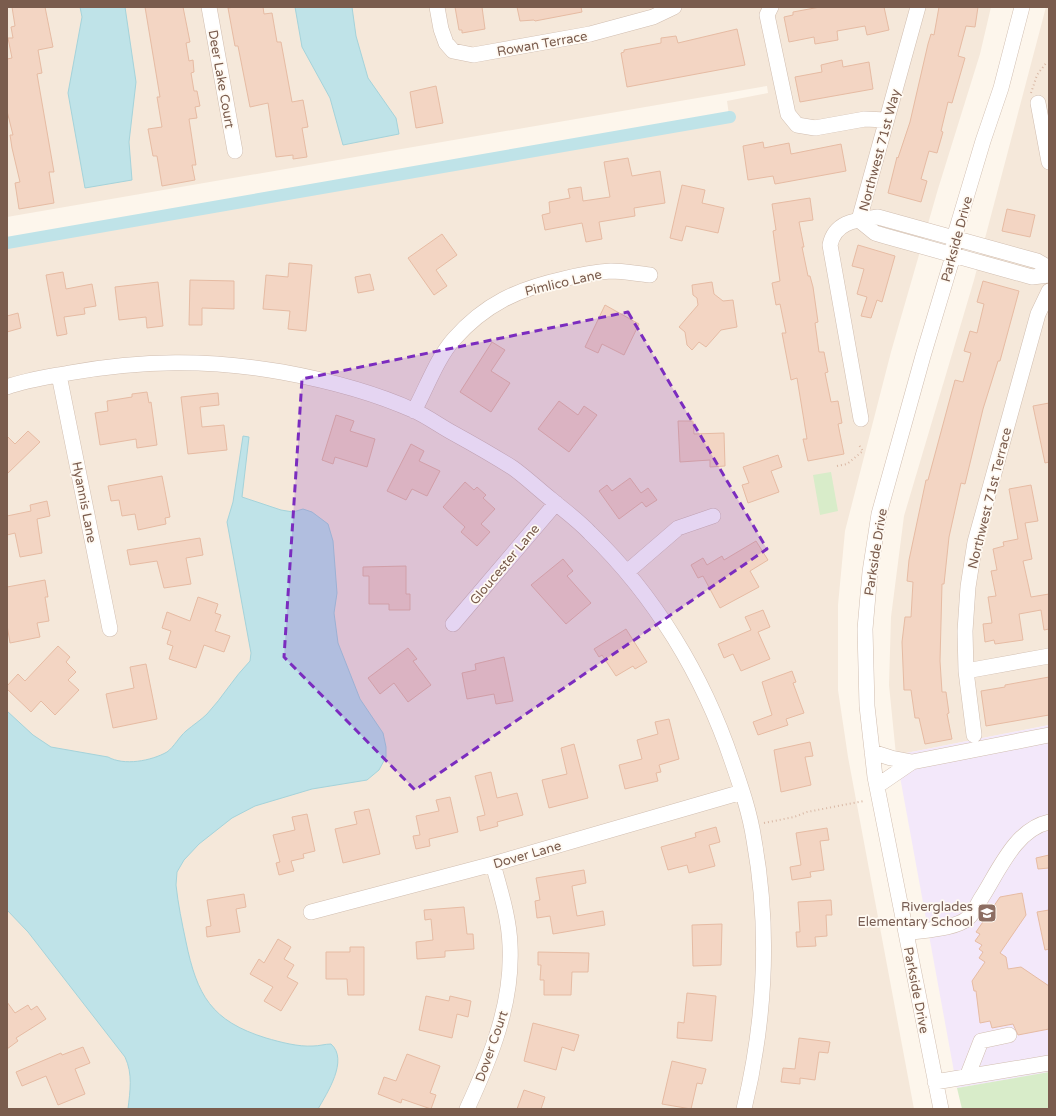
<svg xmlns="http://www.w3.org/2000/svg" width="1056" height="1116" font-family="'Varela Round',sans-serif">
<rect width="100%" height="100%" fill="#fdf6ec"/>
<path fill="#f5e8da" d="M7,7H991L980,54L938,189L891,352L845,531L838,605V690L848,757L914,1109H7V247L730,122L727,101L768,93L767,86L7,217Z
M1046,7H1049V725L896,755L889,685L891,617L904,516L974,280Z"/>
<path fill="#f3e8fa" d="M1049,725V1072L957,1088L896,755Z"/>
<path fill="#d8ecc9" d="M831,472L838,511L820,515L813,475Z
M1049,1072V1109H962L957,1088Z"/>
<path fill="#bfe3e8" stroke="#a5d3da" d="M80,7H125L136,82L129,142L132,180L85,188L68,93L82,17Z
M295,7H352L356,36L368,78L396,118L399,134L343,145L330,98L302,47Z
M243,436L249,437L242,497L281,510L293,512L303,509L312,512L328,524L333,541L337,593L334,613L338,643L360,699L383,733L386,747V757L379,770L367,780L312,789L255,806L232,818L199,844L184,860L177,872L176,885C178,904 182,923 186,942C197,995 211,1021 266,1038C280,1042 298,1047 313,1046C319,1046 325,1044 331,1044C349,1060 327,1093 318,1109H128C130,1091 133,1074 125,1057L28,932L7,910V711L33,735L51,747L108,757C124,766 151,761 167,752C174,747 179,737 186,731C193,725 201,720 207,714C223,697 234,677 250,661L251,653L227,522L233,502Z"/>
<g fill="none" stroke-linecap="round" stroke-linejoin="round">
<path stroke="#bfe3e8" stroke-width="12" d="M7,243L730,117"/>
</g>
<path fill="#f3d5c3" stroke="#e6bba3" d="M12,7H45L53,47L38,50L42,73L37,74L54,172H49L54,203L19,209L15,183L20,182L12,148L10,135H13L7,111V59L12,58L8,38H13L11,27L15,26Z
M145,7H183L190,42L186,43L189,61L193,60L194,72L191,73L194,91H197L200,106L195,107L197,118L189,119L196,165H192L195,180L162,186L157,156H153L148,129L162,127L157,97H160Z
M235,7H263L264,14L272,13L277,42H281L292,102L303,100L308,127L302,128L307,157L293,159V155L276,157L268,103L250,107L238,46H235L228,8Z
M455,7H482L485,29L462,33V30H459Z
M517,7H581L582,12L535,21L534,20L520,21Z
M820,7H884L889,30L867,35L865,26L837,31L838,40L815,44L814,37L789,42L784,17L793,15V12Z
M939,7H978L975,27L966,26L958,56L965,58L952,103L948,102L941,131L943,132L937,153L929,151L921,179L927,181L921,202L888,193L897,157L898,158L910,122L928,44L931,34L934,35Z
M737,29L745,65L627,87L621,53L624,52V50L661,43V38L676,36L678,43Z
M842,60L843,67L869,62L873,89L800,102L795,77L822,72L821,65Z
M436,86L443,123L416,128L410,92Z
M763,142L764,148L789,143L791,154L841,144L846,171L775,184L773,176L748,180L743,146Z
M628,158L632,176L660,171L665,203L634,208L635,216L599,222L602,239L586,242L582,223L545,230L542,215L550,213L549,202L570,198L568,189L581,187L583,201L610,197L604,162Z
M682,185L705,190L702,203L724,208L718,233L686,226L682,241L670,238Z
M810,198L813,220L799,222L804,247H802L808,276H810L813,287L818,322L815,323L819,352H824L828,372L825,373L831,402L838,401L842,423L838,424L844,454L808,461L803,439H807L797,378L791,380L782,333H786L780,304L776,305L772,283L780,281L773,231L776,230L772,204Z
M1007,209L1035,215L1030,237L1002,231Z
M442,234L457,255L436,270L447,286L434,295L408,258Z
M858,245L895,256L882,302L877,300L871,318L861,316L867,297L857,294L864,269L852,266Z
M289,263L312,265L306,331L288,329L290,311L263,309L266,275L288,277Z
M63,272L66,289L92,284L96,306L84,308L85,314L64,317L67,334L57,336L46,275Z
M370,274L374,290L358,293L355,277Z
M190,280L234,281V309L202,308V325H189Z
M983,281L1019,291L1000,361H998L983,409L965,484L961,483L949,537L944,584H942L940,661L942,692H946L949,713L947,714L952,739L925,744L919,718H915L911,690H904L902,642L905,617H911L913,582L907,581L909,560L926,480H928L955,380L963,382L971,353L964,351L970,331L977,333L984,304L977,302Z
M158,282L163,326L147,328L146,317L119,320L115,287Z
M712,282L714,294L723,301L733,300L737,327L721,330L706,347L699,342L692,350L687,345L685,332L679,327L698,305L697,298L693,295L692,285Z
M605,305L639,324L624,355L602,344L598,353L585,347Z
M18,313L21,328L7,332V316Z
M492,342L505,350L491,371L510,383L491,412L460,392Z
M147,392L149,403L151,402L157,445L137,448L136,439L100,445L95,413L108,411L107,401L132,397V394Z
M218,393L219,405L200,407L202,427L224,425L227,450L188,454L181,397Z
M559,401L578,415L584,406L597,415L569,452L538,429Z
M1049,403V462L1045,463L1033,406Z
M336,415L354,421L350,431L375,439L367,467L335,457L333,464L322,460Z
M678,421H693L694,434L724,433L725,466L710,467V460L680,462Z
M28,431L40,442L7,474V436L15,444Z
M411,444L424,451L419,461L440,471L427,496L412,489L406,500L387,491Z
M778,455L782,467L771,471L779,492L748,503L742,485L749,483L743,467Z
M162,476L170,517L165,518L166,524L138,530L135,514L122,516L119,500L111,501L108,486Z
M630,478L641,493L648,488L657,500L646,507L642,502L619,519L599,491L607,485L612,491Z
M465,482L474,490L477,487L486,495L483,498L495,509L481,524L490,532L477,546L461,532L465,527L443,507Z
M1031,485L1038,521L1025,523L1032,559L1023,561L1031,597L1049,594V629L1044,630L1041,610L1019,614L1023,640L995,644L994,640L985,642L983,624L992,623L988,597L996,596L991,571L997,570L993,549L1004,546L1003,542L1018,539L1009,489Z
M47,501L50,516L37,519L42,553L20,557L15,533L7,535V516L31,511L30,505Z
M200,538L203,555L186,558L191,584L164,588L157,561L130,565L127,550Z
M756,541L768,560L750,571L759,587L720,608L703,576L698,578L691,565L703,558L707,565L722,556L724,560Z
M563,559L573,571L567,576L591,603L566,624L531,585Z
M406,566V594H410V610H389V604H369V576H363V567Z
M45,580L48,597H45L49,621L37,623L40,637L10,643L7,625V587Z
M198,597L218,604L215,613L221,615L215,631L230,636L224,652L204,645L196,668L169,659L173,646L167,644L171,631L162,628L167,612L190,621Z
M763,610L770,627L758,632L770,659L741,671L733,654L724,658L718,644L751,630L745,617Z
M626,629L647,662L635,669L633,666L616,676L602,655L599,657L594,649Z
M58,646L70,657L66,662L76,672L68,680L79,690L55,715L41,701L31,712L7,689V686L18,674L25,681Z
M408,648L417,659L413,661L431,685L408,702L394,683L380,694L368,678Z
M504,657L513,701L496,704L494,694L467,699L462,673L476,670L475,664Z
M146,664L157,719L113,728L106,694L134,688L130,667Z
M792,671L796,682L793,683L804,713L786,719L788,725L758,735L753,722L772,715L762,682Z
M1049,677V715L986,726L981,691L1005,687V685Z
M669,719L679,759L659,765L661,772L656,773L658,781L625,789L619,765L642,759L637,740L658,734L655,722Z
M810,742L813,756L805,757L811,785L781,792L774,750Z
M574,744L588,798L549,808L542,780L567,774L561,748Z
M491,772L497,798L517,793L523,815L497,822L498,826L480,831L477,817L485,815L475,776Z
M450,797L458,832L429,839L430,846L416,849L413,836L420,835L416,816L439,811L436,800Z
M369,809L380,854L343,863L335,829L357,824L354,812Z
M307,814L315,851L303,854L304,858L291,861L294,871L279,875L276,863L280,862L273,835L295,830L292,817Z
M716,827L720,842L709,845L715,866L689,873L687,865L668,870L661,847L696,837L695,833Z
M827,828L829,840L820,841L824,870L810,872L811,877L792,880L790,867L801,865L796,833Z
M1049,855V868L1038,869L1036,858Z
M584,870L586,883L572,886L577,916L603,911L605,925L553,934L550,916L537,918L535,901L540,900L536,878Z
M1022,893L1026,915L1000,953L1006,957L1008,969L1021,967L1049,986V1029L1018,1035L1013,1024L992,1028L990,1021L980,1023L976,991H974L972,981L985,962L979,958L983,952L979,949L982,945L975,941L980,934L976,932L1000,897Z
M244,894L246,907L236,909L240,932L207,937L206,927L211,926L207,900Z
M831,900L832,915H826L827,936L815,937L816,946L797,947L796,932H800L798,902Z
M464,907L467,934H473L474,949L445,951V957L417,959L416,942L433,940L431,919L425,920L424,910Z
M1049,910V949L1045,950L1037,912Z
M722,924L721,965L693,966L692,925Z
M278,939L291,947L284,959L294,965L287,977L298,983L281,1011L264,1001L273,987L250,974L259,959L264,963Z
M350,947H364V995H348L347,979H326V952H350Z
M538,952L589,953L588,972H572L571,995H544V980H540L541,965H538Z
M687,993L716,996L712,1041L677,1038L678,1022L684,1023Z
M426,996L449,1001L450,996L471,1001L468,1017L457,1014L452,1038L419,1030Z
M7,1002L15,1013L28,1005L31,1010L37,1006L46,1019L16,1038L18,1041L7,1049Z
M533,1023L579,1035L574,1051L562,1047L556,1070L524,1061Z
M799,1038L830,1042L828,1053L819,1052L815,1080L800,1078V1084L781,1082L783,1068L795,1069Z
M83,1047L90,1063L75,1069L85,1094L58,1105L46,1076L22,1086L16,1072L61,1053L62,1055Z
M407,1054L440,1066L430,1093L436,1095L431,1109L402,1099L401,1103L378,1094L384,1077L396,1081Z
M672,1061L706,1069L702,1084L697,1083L691,1109L662,1104Z
M524,1090L545,1097L541,1109H517Z"/>
<g fill="none" stroke-linecap="round" stroke-linejoin="round">
<g stroke="#d1beb0" stroke-width="16">
<path id="minor" d="M209,7L235,151
M437,7L441,29L446,43L453,51L473,55L590,34L653,17L674,7
M771,7L767,15L788,114L797,125L815,128L865,119L886,120
M1038,103L1049,162
M859,220L918,7
M859,220L875,233L885,236L1032,277L1049,275
M59,375L110,629
M7,387C27,380 48,377 69,373C142,360 208,359 282,372C326,380 373,392 415,411C428,417 440,426 453,433C473,444 494,456 513,468C527,478 539,490 552,500C565,511 579,521 590,533C655,596 703,675 732,761C741,787 750,813 754,840C770,929 765,1021 744,1109
M414,411C426,389 437,358 454,339C485,304 518,289 563,279C579,275 595,272 611,271C624,271 638,274 650,275
M861,419L830,245C835,221 857,220 878,217L1037,261L1049,268
M627,572L678,528L713,516
M453,624L556,503
M966,671L1049,656
M974,735L966,671L965,631L968,587L975,542L1038,314L1049,291
M872,752L891,758L912,762L1049,735
M877,786L912,762
M311,912L493,864L742,792
M906,933C923,930 956,929 968,918C974,913 978,903 982,897C999,870 1016,829 1049,822
M967,1077L981,1041L1009,1035
M935,1082L1049,1063
M467,1109C491,1057 513,1003 510,945C509,917 500,890 493,864
M941,1109L875,777L867,706L865,629L870,572L879,514L923,356L953,256L954,238L983,141L1001,88L1022,7"/>
</g>
<path stroke="#d9b8a5" stroke-width="2" stroke-dasharray="1 3" stroke-linecap="butt" d="M1031,93L1037,75L1046,63H1049
M837,466L847,464L863,451L859,445
M764,823L794,817L807,812L864,801"/>
<use href="#minor" stroke="#fff" stroke-width="15"/>
</g>
<path fill="#7b2cbf" fill-opacity="0.2" stroke="#7b2cbf" stroke-width="3" stroke-dasharray="8 5" stroke-linejoin="round" d="M628,312L767,549L415,790L284,657L302,379Z"/>
<defs>
<g id="school-square" transform="scale(1)"><rect x="-9" y="-9" width="18" height="18" rx="4" fill="#8d6e63" stroke="#fffaf3"/><path d="M0-5L7-2L0 1L-7-2ZM-4 1L0 2.5L4 1V4Q0 6-4 4Z" fill="#fff"/></g>
</defs>
<g fill-rule="evenodd">
<use href="#school-square" x="987" y="913"/>
</g>
<g text-anchor="middle" stroke-width="3.5" stroke-linejoin="round" paint-order="stroke">
<g font-size="13" fill="#7a5c4d" stroke="#fffaf3">
<text transform="translate(542 43) rotate(-10)" y="5">Rowan Terrace</text>
<text transform="translate(222 79) rotate(80)" y="5">Deer Lake Court</text>
<text transform="translate(879 150) rotate(-75)" y="5">Northwest 71st Way</text>
<text transform="translate(956 239) rotate(-75)" y="5">Parkside Drive</text>
<text transform="translate(563 282) rotate(-13)" y="5">Pimlico Lane</text>
<text transform="translate(989 498) rotate(-76)" y="5">Northwest 71st Terrace</text>
<text transform="translate(85 502) rotate(79)" y="5">Hyannis Lane</text>
<text transform="translate(875 552) rotate(-81)" y="5">Parkside Drive</text>
<text transform="translate(504 564) rotate(-50)" y="5">Gloucester Lane</text>
<text transform="translate(527 854) rotate(-16)" y="5">Dover Lane</text>
<text transform="translate(917 990) rotate(79)" y="5">Parkside Drive</text>
<text transform="translate(491 1046) rotate(-71)" y="5">Dover Court</text>
</g>
<g font-size="13" fill="#785e54" stroke="#fffaf3" text-anchor="end">
<text x="973" y="911">Riverglades<tspan x="973" dy="15">Elementary School</tspan></text>
</g>
</g>
<rect width="1056" height="1116" fill="none" stroke="#7a5c4d" stroke-width="16"/>
</svg>
